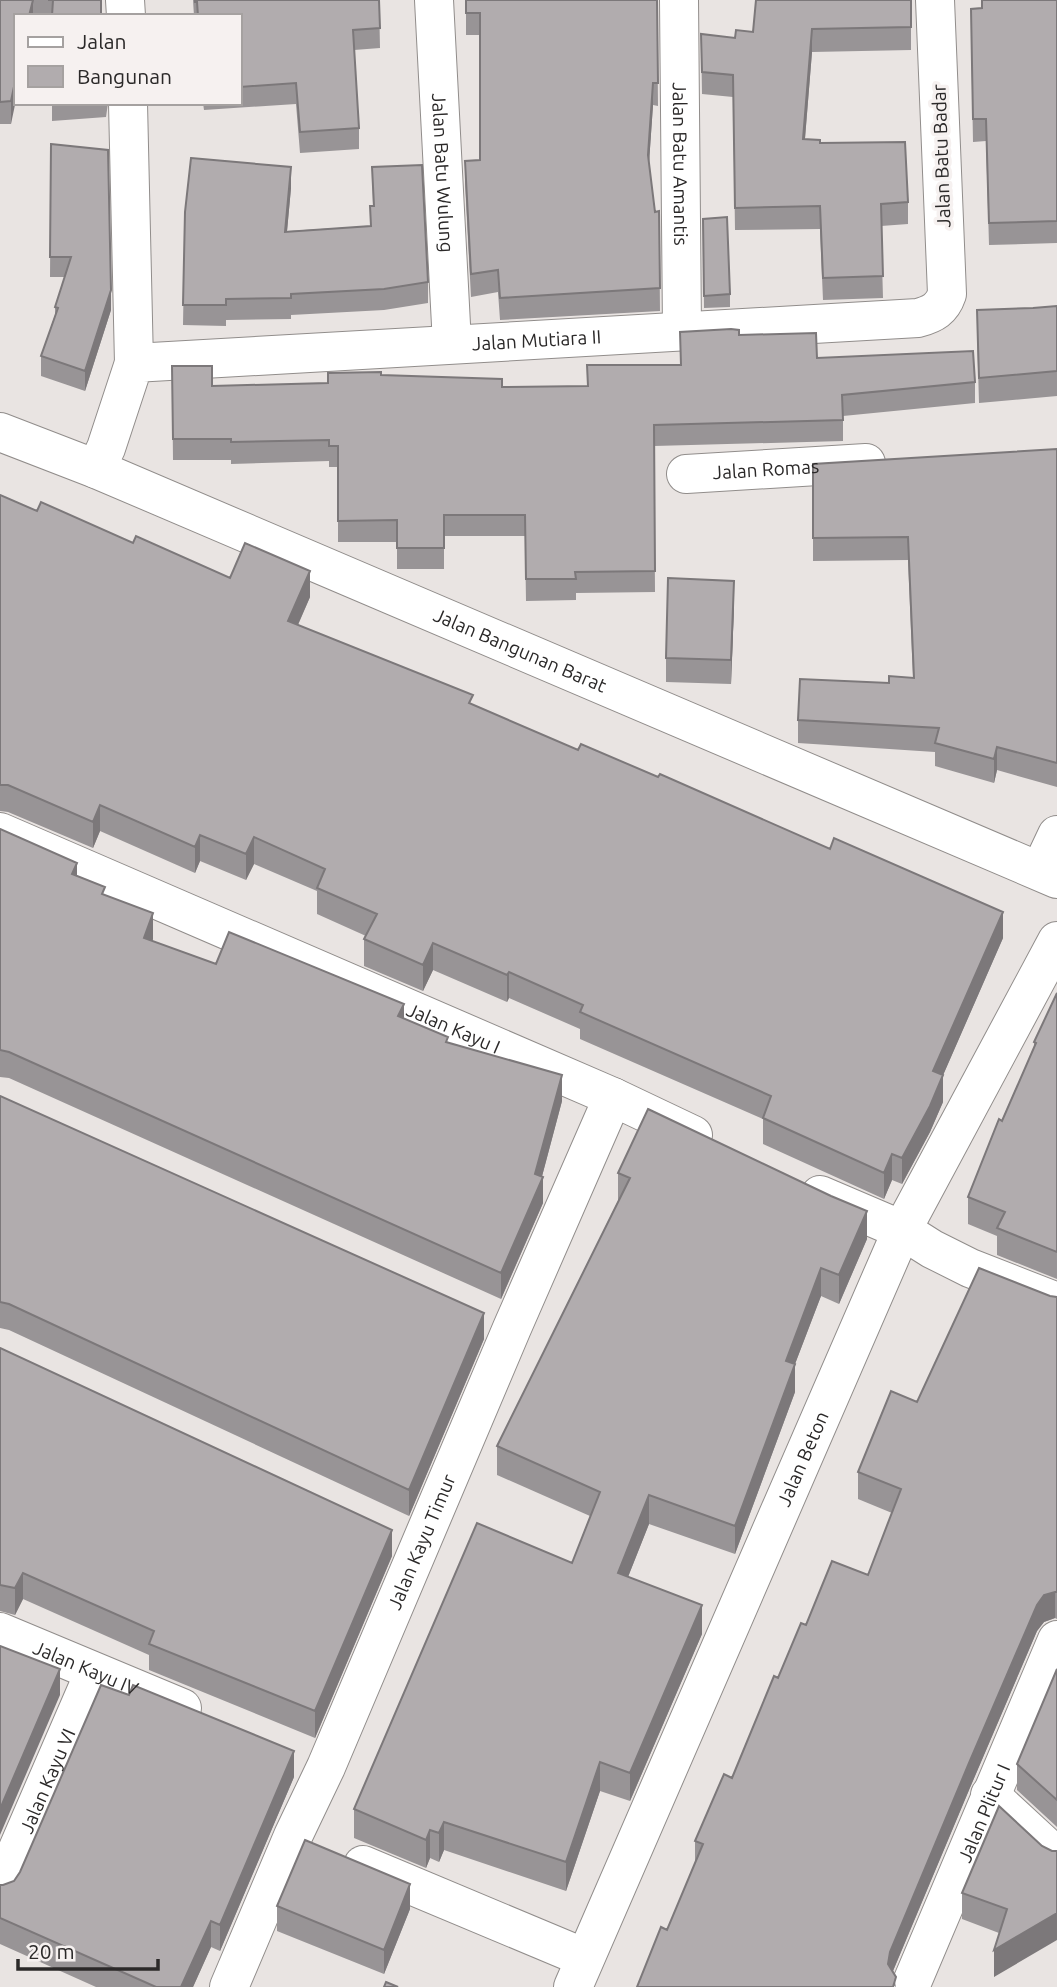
<svg xmlns="http://www.w3.org/2000/svg" width="1057" height="1987" font-family="Ubuntu,sans-serif">
<rect width="100%" height="100%" fill="#e9e4e2"/>
<g fill="none" stroke-linecap="round" stroke-linejoin="round">
<g stroke="#918d8b" stroke-width="40">
<g id="minor">
<path d="M125,0L126,16"/>
<path id="s1" d="M434,0L452,344"/>
<path id="s2" d="M679,0L682,330"/>
<path d="M128,103L134,363"/>
<path id="s3" d="M0,432L96,469L1057,879"/>
<path id="s4" d="M96,469L106,448L134,363L918,318C933,314 942,309 947,294L935,0"/>
<path id="s5" d="M686,474L866,463"/>
<path id="s6" d="M0,832L613,1097L693,1135"/>
<path d="M1040,871L1057,835"/>
<path d="M820,1195L902,1230L932,1249L970,1268L1057,1302"/>
<path id="s7" d="M0,1632L182,1708"/>
<path d="M990,1795L1057,1857"/>
<path d="M363,1865L585,1958"/>
<path id="s8" d="M0,1890L94,1673"/>
<path id="s9" d="M229,1987L293,1836L326,1767L512,1328L613,1097"/>
<path id="s10" d="M573,1987L902,1230L1057,941"/>
<path id="s11" d="M910,1987L1057,1640"/>
</g>
</g>
<use href="#minor" stroke="#fff" stroke-width="38"/>
</g>
<path fill="#989496" d="M0,0H102L101,16H16L11,124H0Z
M193,0H379L380,48L354,50L359,128V149L300,153L296,104L204,110L203,103H240V16H194Z
M466,0H657L658,106L653,105L649,163L655,212L659,211L660,311L500,320L498,292L471,297L465,183V161L480,160V35H466Z
M911,0V50L812,52L805,139L820,143L908,202V224L881,226L883,298L823,300L820,229L735,230L733,97L702,94L701,34L735,38L753,32Z
M981,0H1057V243L989,245L986,141L973,142L971,31L981,8Z
M52,103H108L106,117L52,121Z
M51,144L111,310L85,391L41,376V356L55,315V307L65,277H50Z
M372,167L428,282V303L384,310L291,315V319L226,320V326L183,325L185,212L291,188L287,231L370,226L373,206Z
M703,219L730,294V307L704,308Z
M1057,306V396L979,403L977,334L1033,308Z
M680,332L739,335L817,358L975,382V403L843,416V441L654,446L655,592L576,593V600L526,601L525,536H444V569H397V542H338V467H329V461L231,464V460H173L172,366L212,386L328,383L381,375L502,387L587,386L680,365Z
M1057,449V787L997,770L994,783L935,766V752L798,743V720L889,683L913,677L908,560L813,561V464Z
M0,495L37,511L133,543L230,578L310,597L298,625L473,705L1003,938L943,1075V1102L930,1132L902,1184L892,1180L884,1199L763,1144V1119L580,1039V1029L509,998L507,1002L433,970L423,991L364,966V939L366,936L317,914V891L254,864L246,880L200,861L195,873L100,831L93,848L8,812L0,811Z
M734,605L731,684L666,682V658Z
M0,829L77,876L105,896L153,939L152,941L216,964L404,1019L562,1101L542,1176L543,1203L501,1299L9,1078L0,1077Z
M1057,993V1279L997,1255V1236L968,1224V1197L1034,1047V1042Z
M0,1096L484,1339L409,1516L9,1330L0,1328Z
M618,1173L867,1239L839,1304L821,1296L795,1364V1392L735,1554L649,1524L628,1577L702,1634L630,1801L600,1791L566,1891L444,1850L439,1862L430,1858L426,1868L354,1838V1809L572,1563L590,1516L497,1475V1446L618,1201Z
M1050,1296L1057,1297V1619L1055,1618L1044,1622L1037,1631L969,1790L893,1971L896,1987L695,1863V1841L732,1778L778,1678L806,1625L868,1575L892,1513L858,1499V1472L917,1402Z
M0,1348L392,1556L315,1738L149,1670V1655L23,1599L15,1615L0,1611Z
M1057,1669V1827L1017,1790V1764Z
M294,1777L220,1951L211,1947L193,1987H96L0,1944V1885H3Z
M1042,1846L1052,1851L994,1977L999,1933L962,1919V1893Z
M277,1906L410,1909L384,1974L277,1931Z"/>
<path fill="#7c787a" d="M33,0V16H29Z
M812,29V52L803,162V139Z
M16,77V100L11,124V101Z
M653,83V105L648,177V155Z
M291,167V188L285,253V232Z
M111,290V310L85,391V371Z
M310,571V597L288,647V621Z
M734,581V605L731,684V660Z
M997,747V770L994,783V759Z
M100,805V831L93,848V822Z
M200,835V861L195,873V847Z
M254,837V864L246,880V854Z
M77,863V889L72,874Z
M1003,912V938L934,1096L943,1075V1102L930,1132L902,1184V1158L933,1071Z
M153,913V939L144,964V938Z
M433,943V970L423,991V965Z
M509,972V998L507,1002V975Z
M404,1004V1030L398,1016Z
M562,1075V1101L540,1184L543,1177V1203L501,1299V1273L535,1174Z
M892,1154V1180L884,1199V1173Z
M867,1211V1239L839,1304V1275Z
M821,1268V1296L795,1364V1392L735,1554V1526L786,1361Z
M484,1313V1339L409,1516V1490Z
M649,1495V1524L618,1602V1573Z
M392,1530V1556L315,1738V1711Z
M23,1573V1599L15,1615V1588Z
M1055,1592V1618L1044,1622L1037,1631L969,1790L890,1978L888,1964L890,1952L969,1763L1037,1605L1044,1595Z
M702,1605V1634L630,1801V1773Z
M60,1669V1695L0,1835V1809Z
M294,1751V1777L220,1951V1925Z
M600,1762V1791L566,1891V1862Z
M444,1822V1850L439,1862V1833Z
M430,1830V1858L426,1868V1840Z
M410,1884V1909L384,1974V1950Z
M1057,1913V1940L994,1977V1950Z
M211,1921V1947L193,1987H181Z"/>
<path fill="#b1acae" stroke="#7c787a" stroke-width="2" d="M0,0H33L29,16H16V77L11,101L0,102Z
M48,0H101V16H52L53,0Z
M195,0H379L380,28L353,30L359,128L300,132L296,83L240,87V16H198L197,2H195Z
M466,0H657L658,83H653L648,155L655,212L659,211L660,288L500,298L498,270L471,274L465,161L480,160V13H466Z
M756,0H911V27L812,29L803,139L820,140V143L905,142L908,202L881,204L883,276L823,278L820,206L735,208L733,75L702,72L701,34L735,38L736,30L753,32Z
M982,0H1057V221L989,223L986,119H973L971,9L982,8Z
M51,144L108,150L111,290L85,371L41,356L58,308L55,307L71,257H50Z
M191,158L291,167L285,232L371,226L370,206H374L372,167L422,165L428,282L384,289L291,294V298L226,299V305H183L185,212Z
M727,217L730,294L704,296L703,219Z
M1057,306V371L979,378L977,310L1033,308Z
M731,329L739,330V335L816,333L817,358L973,351L975,382L842,395L843,420L654,425L655,571L575,572L576,579H526L525,515H444V548H397V520L338,521V446H329V440L231,442V439H173L172,366H212V386L328,383V373L381,372V375L502,379V387L588,386L587,365H681L680,332Z
M1057,449V763L997,747L994,759L935,743L939,728L798,720L800,679L889,683V676L914,678L908,537L813,538V464Z
M0,495L37,511L41,502L133,543L136,536L230,578L245,543L310,571L288,621L473,695L469,703L578,750L581,744L658,777L660,774L830,849L834,838L1003,912L933,1071L943,1075L930,1106L902,1158L892,1154L884,1173L763,1118L771,1096L580,1012L583,1005L509,972L507,975L433,943L423,965L364,939L377,914L317,888L325,869L254,837L246,854L200,835L195,847L100,805L93,822L8,785H0Z
M668,578L734,581L731,660L666,658Z
M0,829L77,863L72,874L105,887L102,894L153,913L144,938L216,964L229,932L404,1004L398,1016L448,1037L446,1042L562,1075L535,1174L543,1177L501,1273L9,1052L0,1050Z
M1057,993V1252L997,1228L1005,1212L968,1197L999,1119L1002,1121L1036,1043L1034,1042Z
M0,1096L484,1313L409,1490L9,1304L0,1302Z
M648,1109L831,1196L867,1211L839,1275L821,1268L786,1361L795,1364L735,1526L649,1495L618,1573L702,1605L630,1773L600,1762L566,1862L444,1822L439,1833L430,1830L426,1840L354,1809L477,1523L572,1563L600,1492L497,1446L630,1178L618,1173Z
M979,1268L1050,1296L1057,1297V1592H1055L1044,1595L1037,1605L969,1763L890,1952L888,1964L896,1977L893,1987H637L661,1927L667,1930L703,1844L695,1841L724,1774L732,1778L774,1676L778,1678L801,1623L806,1625L832,1561L868,1575L901,1489L858,1472L891,1391L917,1402Z
M0,1348L392,1530L315,1711L149,1644L154,1631L23,1573L15,1588L0,1585Z
M0,1646L60,1669L0,1809Z
M1057,1669V1800L1017,1764Z
M101,1685L129,1695L133,1685L294,1751L220,1925L211,1921L181,1987H156L0,1918V1885H3L14,1881L20,1872Z
M999,1806L1042,1846L1052,1851H1057V1913L994,1950L1007,1909L962,1893Z
M305,1840L410,1884L384,1950L277,1906Z
M386,1982L398,1987H384Z"/>
<g text-anchor="middle" stroke-width="7" stroke-linejoin="round" paint-order="stroke">
<g font-size="19" fill="#2b2929" stroke="#f6f1f0">
<text transform="translate(941 156) rotate(-92)" y="7">Jalan Batu Badar</text>
<text dy="7" stroke="none"><textPath href="#s2" startOffset="164">Jalan Batu Amantis</textPath></text>
<text dy="7" stroke="none"><textPath href="#s1" startOffset="173">Jalan Batu Wulung</textPath></text>
<text dy="7" stroke="none"><textPath href="#s4" startOffset="516">Jalan Mutiara II</textPath></text>
<text dy="7" stroke="none"><textPath href="#s5" startOffset="80">Jalan Romas</textPath></text>
<text dy="7" stroke="none"><textPath href="#s3" startOffset="564">Jalan Bangunan Barat</textPath></text>
<text dy="7" stroke="none"><textPath href="#s6" startOffset="494">Jalan Kayu I</textPath></text>
<text dy="7" stroke="none"><textPath href="#s10" startOffset="576">Jalan Beton</textPath></text>
<text dy="7" stroke="none"><textPath href="#s9" startOffset="485">Jalan Kayu Timur</textPath></text>
<text dy="7" stroke="none"><textPath href="#s7" startOffset="93">Jalan Kayu IV</textPath></text>
<text dy="7" stroke="none"><textPath href="#s8" startOffset="119">Jalan Kayu VI</textPath></text>
<text dy="7" stroke="none"><textPath href="#s11" startOffset="189">Jalan Plitur I</textPath></text>
</g>
</g>
<rect x="14" y="14" width="228" height="91" fill="#f6f1f0" stroke="#a5a1a0" stroke-width="2"/>
<rect x="28" y="37" width="35" height="10" fill="#ffffff" stroke="#a5a1a0" stroke-width="2"/>
<text x="77" y="49" font-size="21" fill="#2b2929">Jalan</text>
<rect x="28" y="66" width="35" height="21" fill="#b1acae" stroke="#a5a1a0" stroke-width="2"/>
<text x="77" y="84" font-size="21" fill="#2b2929">Bangunan</text>
<path d="M18 1959v10h140v-10" fill="none" stroke="#2b2929" stroke-width="3.5"/>
<text x="28" y="1959" font-size="21" fill="#2b2929" stroke="#f6f1f0" stroke-width="5" paint-order="stroke">20 m</text>
</svg>
